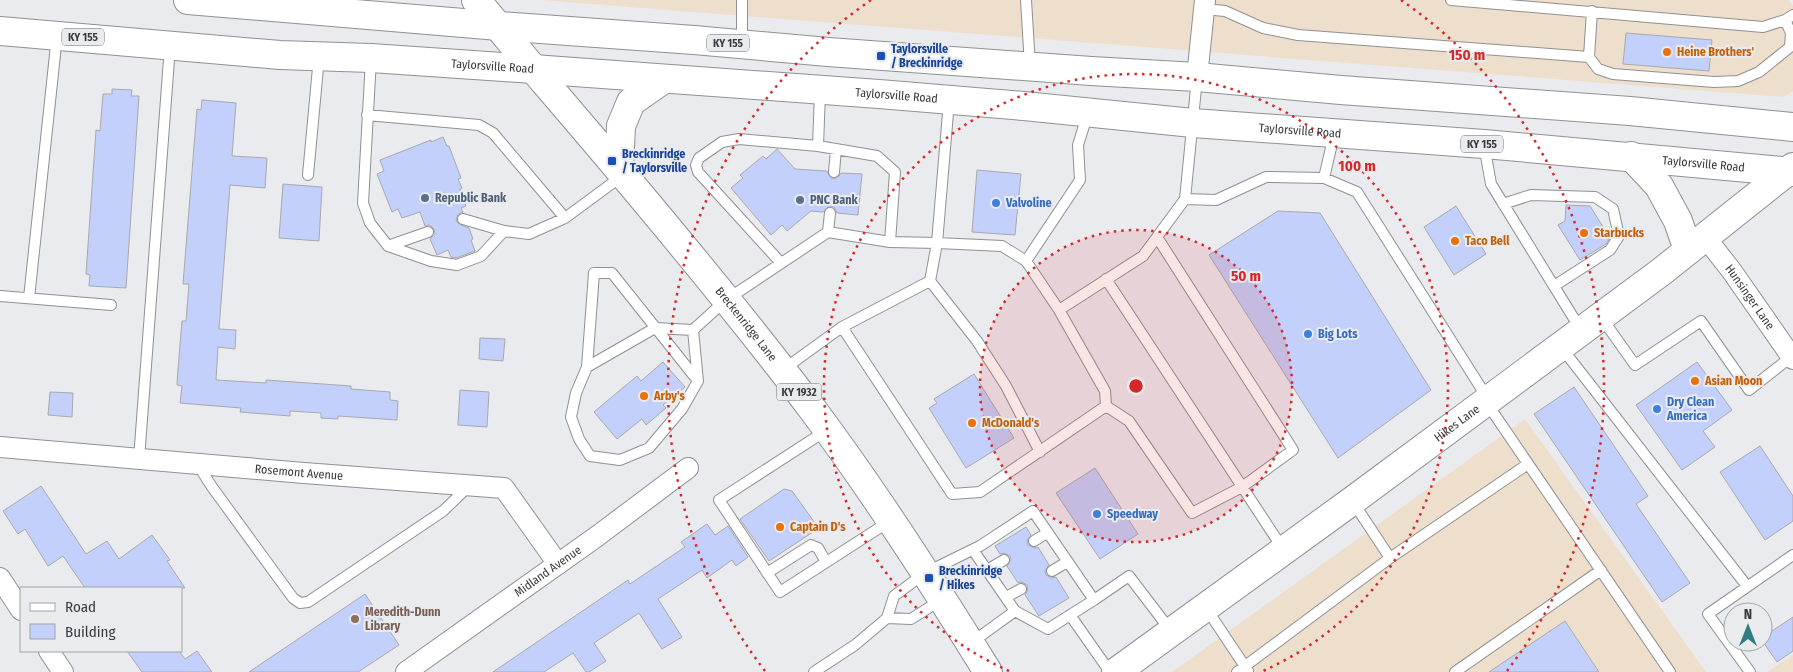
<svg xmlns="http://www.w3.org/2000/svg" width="1793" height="672" font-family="'Fira Sans Condensed',sans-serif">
<rect width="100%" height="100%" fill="#eaebef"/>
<path fill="#eedfcc" d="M541,0H1789L1793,6V91L1784,97Z
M1525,419L1706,672H1172Z
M1793,655V672H1767Z"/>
<path fill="#c3d0fb" stroke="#a8a9ac" d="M1626,33L1712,40L1709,71L1623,64Z
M112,89L132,90L131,96H139L126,288L89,286L90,275L86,274L96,130L100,131L103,94H112Z
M202,100L236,103L232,156L267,158L265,188L230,185L219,329L236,330L235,349L218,347L216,380L266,383V380L351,386V389L390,392V400L398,401L397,420L338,416V419L321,418V413L290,411V416L240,412L241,408L180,403L182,386L177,385L178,369L182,321H186L189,284H183L197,109L201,110Z
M443,137L447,146H449L461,178L458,179L462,188L460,189L466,206L461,208L463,212L458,214L456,221L461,225L469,228L473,239L471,240L475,251L456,258L451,257L448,250L437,255L430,239L435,234L434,229L430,225L425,226L420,212L402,218L398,209L392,212L377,174L384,171L380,160L431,140V142Z
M777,149L795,169L827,171L830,177L834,179L839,176L841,173L862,174L858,215L837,213L834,207H828L823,212L811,211L787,231L782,225L771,235L731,188L743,178L740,175L763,156L766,159Z
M977,170L1021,174L1015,235L972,232Z
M283,184L322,187L319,241L279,238Z
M1566,205L1590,206L1610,238L1606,244L1580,260L1558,225L1565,221Z
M1456,206L1486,254L1454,275L1424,227Z
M1278,211L1320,213L1431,390L1338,458L1209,255Z
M480,338L505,339L503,361L479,359Z
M663,362L685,387L663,405L666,408L646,425L642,419L617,439L594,412L637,376L641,381Z
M1697,362L1732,410L1703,431L1715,447L1682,470L1636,405Z
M974,374L1014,438L966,468L929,408L937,403L934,399Z
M1574,387L1648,496L1636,504L1690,583L1662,602L1534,414Z
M460,390L489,392L487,427L458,425Z
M50,392L73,393L72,417L48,415Z
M1760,446L1793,496V521L1765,540L1720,472Z
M1095,468L1138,534L1100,559L1056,493Z
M41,486L86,554L107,541L119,559L152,535L170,560L167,561L185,588H85L63,556L48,566L25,529L18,534L3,511Z
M784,489L792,491L815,523L813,532L769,561L740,519Z
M707,524L715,535L728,526L748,557L736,566L732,560L707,578L702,570L658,599L682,637L662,649L639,613L594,643L606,661L589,672H586L573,653L544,672H493L628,580L630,584L685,547L681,542Z
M1026,527L1031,535L1027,541L1028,545L1034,548L1038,547L1049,565L1045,571L1046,575L1052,578L1056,577L1069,598L1039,616L1025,595L1028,590L1027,585L1022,582L1018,583L1007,566L1011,560L1010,556L1004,553L1000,554L995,546Z
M365,594L399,645L358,672H249Z
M1793,617V651L1777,662L1763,642V637Z
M1565,621L1599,672H1489Z
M127,651H179L185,659L197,651L212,672H142Z"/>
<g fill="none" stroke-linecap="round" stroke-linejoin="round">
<g stroke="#8f9093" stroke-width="12">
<path id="service" d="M1026,0L1030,66
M1451,0L1763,27L1785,20L1793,15
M1204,9L1225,11L1263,28L1298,35L1589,57
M1592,11L1589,57L1598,69L1613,74L1714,82L1738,81L1759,72L1790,47L1791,33L1785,20
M742,43V0
M371,59L363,203L370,223L388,246L431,261L457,265L481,256L504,231L529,234L565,218
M367,115L479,125L493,133L565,218L622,176
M1484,145L1491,184L1581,330
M818,146L820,92
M834,172L836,149
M308,175L319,57
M1324,178L1334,135
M1185,199L1197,78
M1503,204L1531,195L1595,197L1613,209L1619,236L1610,250L1554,286
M463,219L504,231
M828,232L890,242L937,243L949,101
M388,246L428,232
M1026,261L1080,180L1078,145L1088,113
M781,263L698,172L696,165L699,158L722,142L739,139L818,146L877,156L895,172L890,242
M1106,279L1283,549
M0,296L111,305
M29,298L57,36
M1601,317L1635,365L1701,321L1749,390L1791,357
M842,327L952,494L980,492L1106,406L1105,391L1059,310
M693,330L698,381L682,409L649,448L620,460L590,456L579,439L571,417L576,393L587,367L594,273H612L698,381
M1561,347L1747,586
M587,367L655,328L693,330L726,300L828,232L830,213
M784,369L842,327L930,281
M1486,402L1670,672
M1106,406L1129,421L1192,513L1242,487L1293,450L1157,237
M827,430L719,500L780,592L890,521
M1040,452L1006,386L977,341L930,281L937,243L1002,246L1026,261L1059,310L1143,256L1185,199L1216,200L1266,177L1324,178L1357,192L1488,399
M139,459L170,46
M198,465L212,487L293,598L300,603L308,602L443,511L470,485
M1353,502L1390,558L1528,464
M1034,541L1047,533
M973,550L1015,611
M987,570L1004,560
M1052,571L1067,562
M767,573L811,545L818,548L826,562
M1006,597L1021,589
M1206,608L1248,671
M1070,615L1110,672
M887,618L911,619L941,600
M971,643L1015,611L1048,629L1094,600
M814,672L855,645L887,618L894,596L925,573L980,546L1033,511L1094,600L1129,576L1171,631
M1237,672L1390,558
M1455,672L1601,570
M1750,672L1708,614L1793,555"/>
</g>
<g stroke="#8f9093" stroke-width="22">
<g id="minor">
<path d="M1197,77L1205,0"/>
<path id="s1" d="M1705,237L1731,270L1793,359"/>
<path id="s2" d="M0,447L304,473L504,488L558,564"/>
<path d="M0,578L21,610"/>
<path d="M49,651L63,672"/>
<path id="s3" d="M406,672L596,537L688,468"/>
</g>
</g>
<g stroke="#8f9093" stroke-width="30">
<g id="secondary">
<path d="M1631,156L1659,186L1678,221L1688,250"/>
<path id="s4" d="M1116,672L1352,501L1661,272L1793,167"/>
</g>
</g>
<g stroke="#8f9093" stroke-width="30">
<g id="primary">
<path d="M188,0L499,26L694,40L828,52L1091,71L1197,77L1341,90L1630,111L1793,127"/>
<path id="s5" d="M476,0C500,28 523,57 547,85C638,191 729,299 813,410C876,494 933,583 988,672"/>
<path id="s6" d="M0,31L280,55L371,58L533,69L879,94L1024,106L1193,123L1484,144L1793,172"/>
<path d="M619,169L621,126L631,102L664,79"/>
</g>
</g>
<use href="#service" stroke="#fff" stroke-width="10"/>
<use href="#minor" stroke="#fff" stroke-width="20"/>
<use href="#secondary" stroke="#fff" stroke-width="28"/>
<use href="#primary" stroke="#fff" stroke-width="28"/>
</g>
<circle cx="1136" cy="386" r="156" fill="#d62828" fill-opacity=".12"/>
<g fill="none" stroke="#d62828" stroke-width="2.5" stroke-dasharray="2.5 5">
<circle cx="1136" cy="386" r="156"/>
<path d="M1009 671A312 312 0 1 1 1263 671"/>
<path d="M765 671A468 468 0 0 1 871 0M1401 0A468 468 0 0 1 1507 671"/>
</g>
<g fill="#e8710a" stroke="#eaebef" stroke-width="2">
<circle cx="1667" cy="52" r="5"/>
<circle cx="1584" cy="233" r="5"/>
<circle cx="1455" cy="241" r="5"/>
<circle cx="1695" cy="381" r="5"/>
<circle cx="644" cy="396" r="5"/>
<circle cx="972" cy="423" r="5"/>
<circle cx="780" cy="527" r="5"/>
</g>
<g fill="#1a4fb4" stroke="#eaebef" stroke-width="2">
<rect x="876" y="51" width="10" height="10" rx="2.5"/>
<rect x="607" y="156" width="10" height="10" rx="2.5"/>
<rect x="924" y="573" width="10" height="10" rx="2.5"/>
</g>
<g fill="#5c6f8a" stroke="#eaebef" stroke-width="2">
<circle cx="425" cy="198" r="5"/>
<circle cx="800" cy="200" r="5"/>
</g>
<g fill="#3f7fe0" stroke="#eaebef" stroke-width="2">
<circle cx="996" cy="203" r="5"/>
<circle cx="1308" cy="334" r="5"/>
<circle cx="1657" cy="409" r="5"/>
<circle cx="1097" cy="514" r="5"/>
</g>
<circle fill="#8d6e63" stroke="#eaebef" stroke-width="2" cx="355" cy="619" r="5"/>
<g text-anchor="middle" stroke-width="4" stroke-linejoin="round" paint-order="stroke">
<g fill="#eaebef" stroke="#6e6f71" stroke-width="1">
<rect x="62" y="28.5" width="42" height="17" rx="4"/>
<rect x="707" y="34.5" width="42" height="17" rx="4"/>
<rect x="1461" y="135.5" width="42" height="17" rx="4"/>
<rect x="776.5" y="383.5" width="45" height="17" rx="4"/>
</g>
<g font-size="11" font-weight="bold" fill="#393a3b">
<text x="83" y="41">KY 155</text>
<text x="728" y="47">KY 155</text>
<text x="1482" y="148">KY 155</text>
<text x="799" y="396">KY 1932</text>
</g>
<g font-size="12" font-weight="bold" fill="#164399" stroke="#eaebef" text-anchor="start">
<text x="891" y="53">Taylorsville<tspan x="891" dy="14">/ Breckinridge</tspan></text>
<text x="622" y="158">Breckinridge<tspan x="622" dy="14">/ Taylorsville</tspan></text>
<text x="939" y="575">Breckinridge<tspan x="939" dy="14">/ Hikes</tspan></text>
</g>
<g font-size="12" font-weight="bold" fill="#c56008" stroke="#eaebef" text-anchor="start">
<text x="1677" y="56">Heine Brothers'</text>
<text x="1594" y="237">Starbucks</text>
<text x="1465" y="245">Taco Bell</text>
<text x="1705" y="385">Asian Moon</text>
<text x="654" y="400">Arby's</text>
<text x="982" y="427">McDonald's</text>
<text x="790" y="531">Captain D's</text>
</g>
<g font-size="12" fill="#393a3b" stroke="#eaebef">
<text dy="4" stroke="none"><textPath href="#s6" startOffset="494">Taylorsville Road</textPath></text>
<text dy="4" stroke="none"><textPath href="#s6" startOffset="899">Taylorsville Road</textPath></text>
<text dy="4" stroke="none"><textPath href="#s6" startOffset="1304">Taylorsville Road</textPath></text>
<text dy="4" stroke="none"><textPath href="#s6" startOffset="1709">Taylorsville Road</textPath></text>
<text dy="4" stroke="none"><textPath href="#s1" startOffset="75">Hunsinger Lane</textPath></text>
<text dy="4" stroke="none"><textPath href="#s5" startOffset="422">Breckenridge Lane</textPath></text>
<text dy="4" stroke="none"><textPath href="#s4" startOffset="422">Hikes Lane</textPath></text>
<text dy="4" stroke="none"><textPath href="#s2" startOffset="300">Rosemont Avenue</textPath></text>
<text dy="4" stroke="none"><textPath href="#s3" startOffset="174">Midland Avenue</textPath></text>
</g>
<g font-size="12" font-weight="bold" fill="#4e5e75" stroke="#eaebef" text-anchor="start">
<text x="435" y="202">Republic Bank</text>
<text x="810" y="204">PNC Bank</text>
</g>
<g font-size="12" font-weight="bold" fill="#366cbe" stroke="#eaebef" text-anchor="start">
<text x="1006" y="207">Valvoline</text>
<text x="1318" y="338">Big Lots</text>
<text x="1667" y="406">Dry Clean<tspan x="1667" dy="14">America</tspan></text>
<text x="1107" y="518">Speedway</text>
</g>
<g font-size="12" font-weight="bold" fill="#785e54" stroke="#eaebef" text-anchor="start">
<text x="365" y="616">Meredith-Dunn<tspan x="365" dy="14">Library</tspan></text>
</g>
</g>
<circle cx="1136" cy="386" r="8" fill="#d62828" stroke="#eaebef" stroke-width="2.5"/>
<g font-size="15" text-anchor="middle" font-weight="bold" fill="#d62828" stroke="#eaebef" stroke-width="4" stroke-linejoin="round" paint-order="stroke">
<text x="1467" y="60">150 m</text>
<text x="1357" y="171">100 m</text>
<text x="1246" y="281">50 m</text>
</g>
<rect x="20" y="587" width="162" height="65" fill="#eaebef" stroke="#a3a4a7"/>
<rect x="30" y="603" width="25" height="8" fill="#ffffff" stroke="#a3a4a7"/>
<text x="65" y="612" font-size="15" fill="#393a3b">Road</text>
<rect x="30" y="624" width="25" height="15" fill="#c3d0fb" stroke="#a3a4a7"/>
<text x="65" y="637" font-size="15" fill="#393a3b">Building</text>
<g transform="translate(1748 627)"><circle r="24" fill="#eaebef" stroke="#a3a4a7"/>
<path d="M0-4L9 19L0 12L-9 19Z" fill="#337c7f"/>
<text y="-8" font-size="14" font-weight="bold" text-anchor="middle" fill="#393a3b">N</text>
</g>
</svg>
